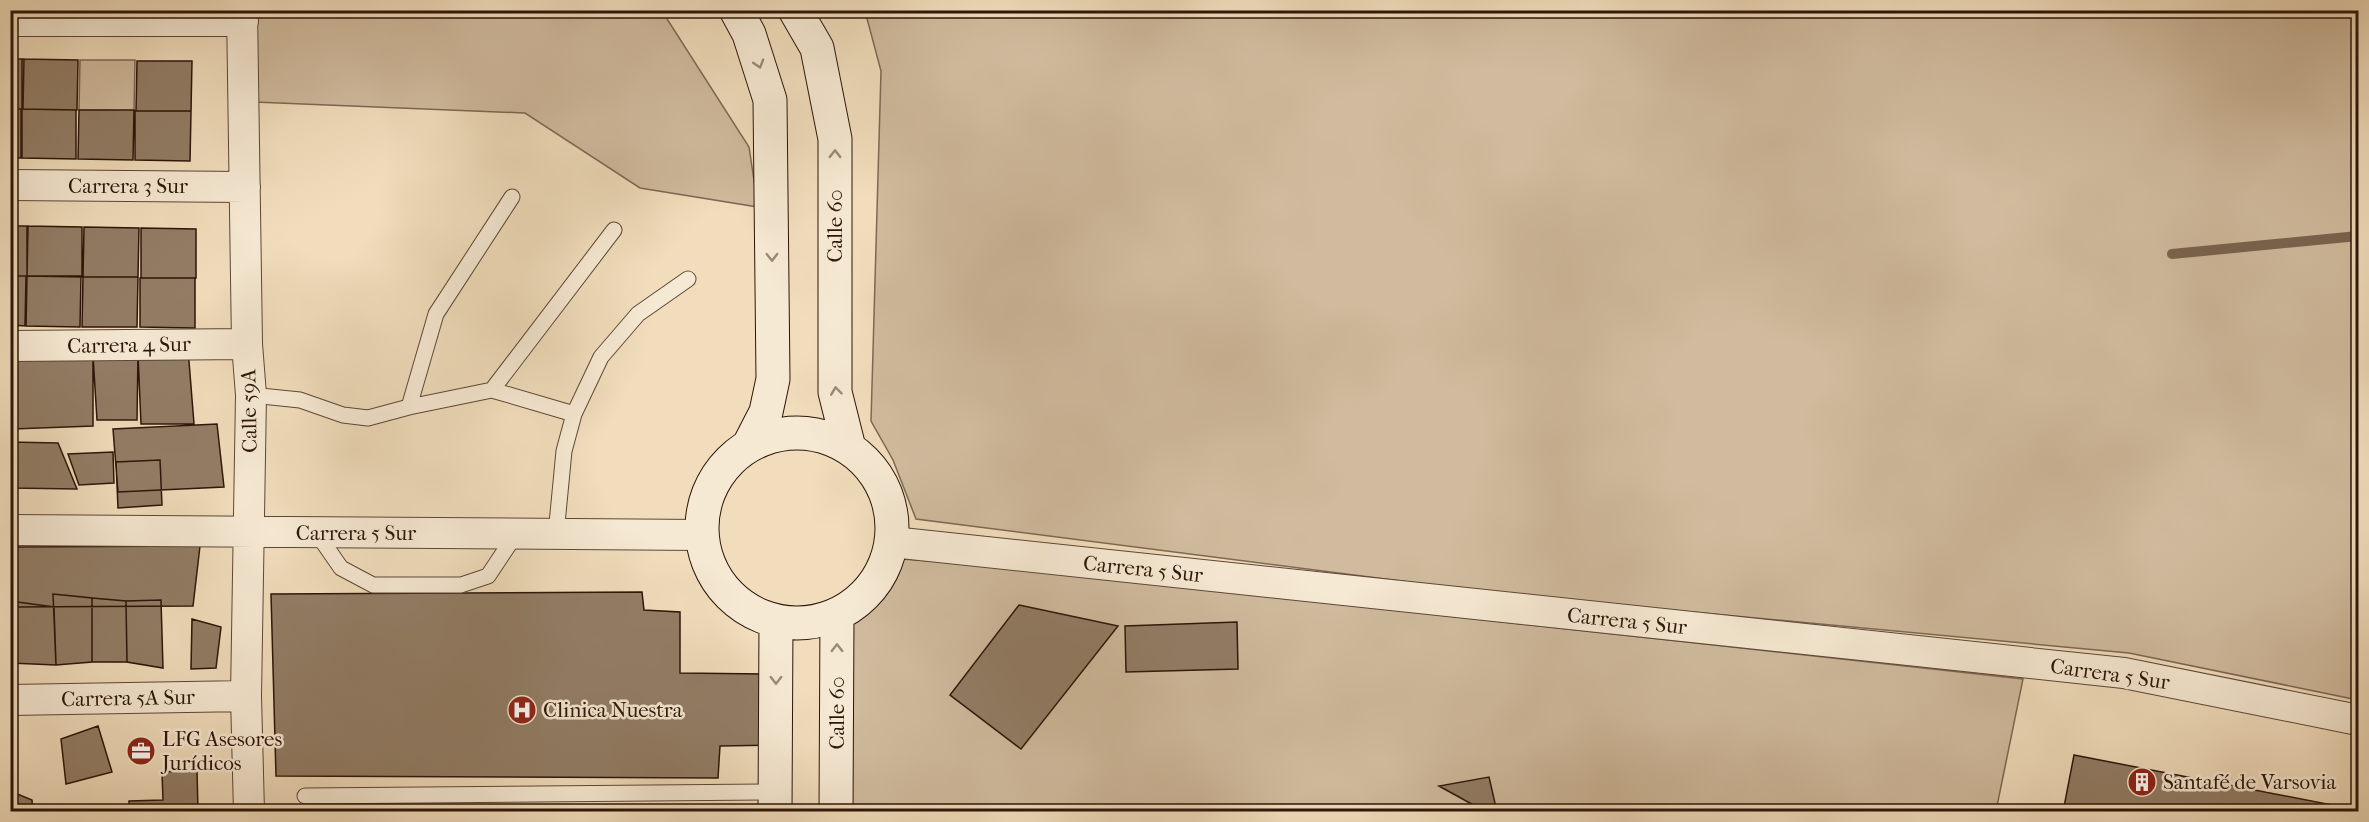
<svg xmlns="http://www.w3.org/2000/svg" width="2369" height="822" font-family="'IM FELL French Canon',serif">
<rect width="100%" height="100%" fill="#f1ddbc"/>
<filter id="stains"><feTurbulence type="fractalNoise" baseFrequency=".00333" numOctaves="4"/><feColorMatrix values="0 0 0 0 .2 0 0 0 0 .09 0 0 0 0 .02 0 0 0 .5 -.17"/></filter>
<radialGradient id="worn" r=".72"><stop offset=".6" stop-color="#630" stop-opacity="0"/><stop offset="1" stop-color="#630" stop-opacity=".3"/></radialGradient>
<path fill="#d0bb9e" stroke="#7e6854" stroke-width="1.5" d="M255,11H662L749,147L758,207L640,188L525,113L251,102Z
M865,11H2358V700L2129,653L1511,595L916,519L893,460L871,421L881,71Z
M80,60H135L134,111L79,110Z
M901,559L976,564L2023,679L1996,811L850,812V623L880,597Z"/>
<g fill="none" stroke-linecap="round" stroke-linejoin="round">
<path stroke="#7a6450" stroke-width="10" d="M2172,254L2358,236"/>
</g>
<path fill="#927d66" stroke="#2c1509" stroke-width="1.5" d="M10,59H24L23,109H10Z
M22,59L78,60L77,110L22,109Z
M137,61H192L191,111H136Z
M10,109H22V158H10Z
M21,109L76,110V159L21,158Z
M79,110H134L133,160L78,159Z
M135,111H191L190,161L135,160Z
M10,226H28L27,276H10Z
M27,226L82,227V277L27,276Z
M84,227L139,228L138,277H83Z
M141,228L196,229V278H141Z
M10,276H27L26,326L10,325Z
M26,276H81L80,327L25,326Z
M83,277H138L137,327H82Z
M140,278H195V328L140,327Z
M188,349L194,424H141L138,355Z
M138,355L137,420H97L93,356Z
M93,356V426L13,429L10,361Z
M217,424L224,487L118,492L113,429Z
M10,442L58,443L77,489L10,488Z
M113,452L114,483L79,485L68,454Z
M160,460L162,505L118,508L116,462Z
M200,546L193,606L10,607V547Z
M642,592L644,610L680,612V673L770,674L771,745L720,746L718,778L276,776L271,594Z
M53,594L92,598V662L56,665Z
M92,598L126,601L127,662H92Z
M161,600L163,668L127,662L126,601Z
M10,601L54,607L56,665L10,663Z
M1019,605L1118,626L1021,749L950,695Z
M192,619L221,627L216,668L191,669Z
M1237,622L1238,669L1126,672L1125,626Z
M98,726L112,772L66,784L61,739Z
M2074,755L2358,810V812H2063Z
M197,770L198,812H129V801L163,800L162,772Z
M1489,777L1497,812H1486L1439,786Z
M10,791L32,800L33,812H10Z"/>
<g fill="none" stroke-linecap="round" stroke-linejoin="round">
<g stroke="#5d4736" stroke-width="17">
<path id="service" d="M492,390L614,230
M251,395L300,400L343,415L368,418L409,407L492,390L574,414
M409,407L436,314L512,197
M316,532L341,568L373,585H461L488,576L516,534
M556,534L564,451L574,414L601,357L638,314L688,279
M305,796L775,792"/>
</g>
<g stroke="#5d4736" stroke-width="32">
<path id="minor" d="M242,10L247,344L251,395L246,696L249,812
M10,21H243
M10,185L245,187
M10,346L247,344
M10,530L701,535
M892,542L2124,673L2358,720
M10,700L246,696"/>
</g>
<g stroke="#2c1509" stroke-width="35">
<path id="secondary" d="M736,10L749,34L770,100L773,379L766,412L749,445
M795,10L817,48L835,139V392L849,448
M702 528a95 95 0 1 1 190 0a95 95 0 1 1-190 0Z
M775,812L776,621
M836,812L837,615"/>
</g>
<use href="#service" stroke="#f6e9d3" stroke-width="15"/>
<use href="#minor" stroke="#f6e9d3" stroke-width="30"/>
<use href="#secondary" stroke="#f6e9d3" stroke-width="33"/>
</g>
<defs><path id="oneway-chevron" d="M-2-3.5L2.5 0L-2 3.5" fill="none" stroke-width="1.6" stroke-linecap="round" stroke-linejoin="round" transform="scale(1.5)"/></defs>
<g stroke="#9b8a78">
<use href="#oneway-chevron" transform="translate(759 64) rotate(73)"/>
<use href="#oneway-chevron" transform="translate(835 154) rotate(-90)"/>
<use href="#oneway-chevron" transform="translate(772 257) rotate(89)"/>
<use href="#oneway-chevron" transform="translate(836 391) rotate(-97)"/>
<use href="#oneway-chevron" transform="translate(837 648) rotate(-90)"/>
<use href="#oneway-chevron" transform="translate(776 680) rotate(90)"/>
</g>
<defs>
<g id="hospital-disc" transform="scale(1.5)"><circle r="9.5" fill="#8f2418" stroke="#f6e9d3"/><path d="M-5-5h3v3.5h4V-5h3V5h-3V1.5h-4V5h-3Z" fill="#fff"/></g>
<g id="office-disc" transform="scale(1.5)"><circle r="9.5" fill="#8f2418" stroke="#f6e9d3"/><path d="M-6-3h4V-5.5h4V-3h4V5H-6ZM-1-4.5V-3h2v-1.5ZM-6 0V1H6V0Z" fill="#fff"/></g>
<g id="building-disc" transform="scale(1.5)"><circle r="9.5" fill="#8f2418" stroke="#f6e9d3"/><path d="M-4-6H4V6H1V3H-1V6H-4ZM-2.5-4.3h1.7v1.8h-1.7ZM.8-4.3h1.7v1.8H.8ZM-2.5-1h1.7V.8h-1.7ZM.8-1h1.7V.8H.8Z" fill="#fff"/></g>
</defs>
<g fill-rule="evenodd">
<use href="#hospital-disc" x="522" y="710"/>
<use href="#office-disc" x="141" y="751"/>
<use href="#building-disc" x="2142" y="782"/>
</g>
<g text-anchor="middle" stroke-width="5" stroke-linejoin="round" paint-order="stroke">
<g font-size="21" fill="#2c1509" stroke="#f6e9d3">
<text x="128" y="193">Carrera 3 Sur</text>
<text transform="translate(835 226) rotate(-90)" y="7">Calle 60</text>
<text transform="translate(129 345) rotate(-1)" y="7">Carrera 4 Sur</text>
<text transform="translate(249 411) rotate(-91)" y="7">Calle 59A</text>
<text x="356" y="540">Carrera 5 Sur</text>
<text transform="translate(1143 569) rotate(6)" y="7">Carrera 5 Sur</text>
<text transform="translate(1627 621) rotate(6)" y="7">Carrera 5 Sur</text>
<text transform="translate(2110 674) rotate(8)" y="7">Carrera 5 Sur</text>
<text transform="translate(128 698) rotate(-1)" y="7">Carrera 5A Sur</text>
<text transform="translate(837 713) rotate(-90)" y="7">Calle 60</text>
</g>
<g font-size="21" fill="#2c1509" stroke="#f6e9d3" text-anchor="start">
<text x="543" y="717">Clinica Nuestra</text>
<text x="162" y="746">LFG Asesores<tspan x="162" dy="24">Jurídicos</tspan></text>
<text x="2163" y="789">Santafé de Varsovia</text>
</g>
</g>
<rect width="2369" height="822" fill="none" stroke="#f1ddbc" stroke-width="36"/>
<rect x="12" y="12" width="2345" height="798" fill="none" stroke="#2c1509" stroke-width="3"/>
<rect x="18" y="18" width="2333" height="786" fill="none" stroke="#2c1509" stroke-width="1.5"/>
<rect width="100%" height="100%" filter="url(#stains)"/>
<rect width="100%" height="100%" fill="url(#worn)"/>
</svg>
